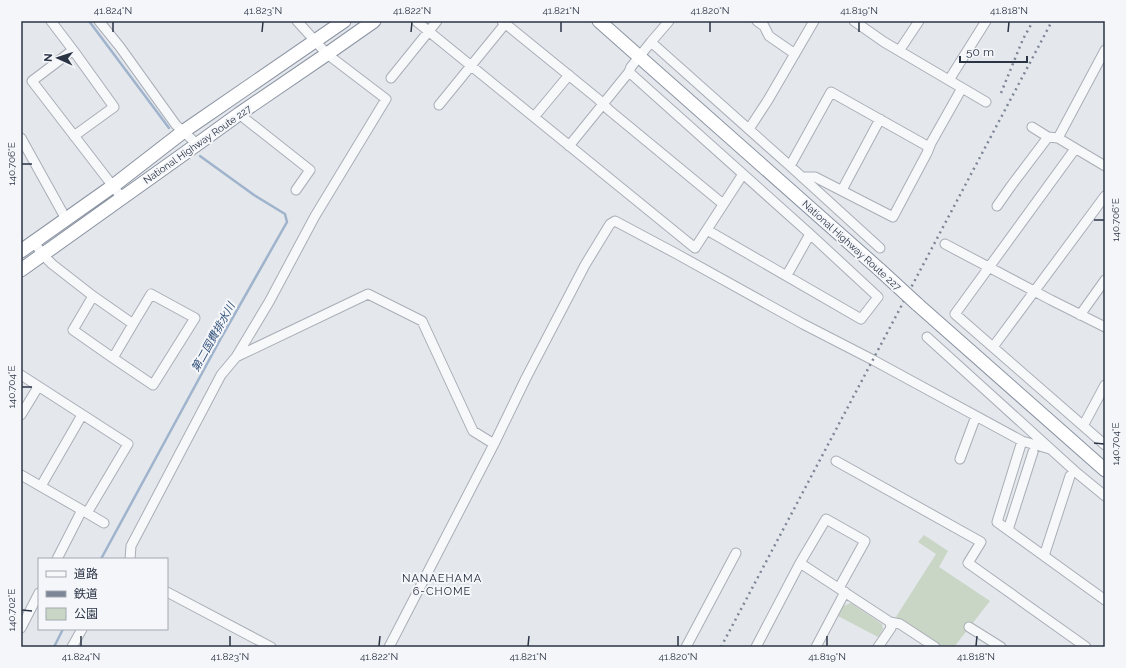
<svg xmlns="http://www.w3.org/2000/svg" width="1126" height="668" font-family="Raleway,'Noto Sans JP',sans-serif">
<rect width="100%" height="100%" fill="#e4e7ec"/>
<path fill="#c9d6c5" d="M924,535L948,551L939,567L990,601L954,647H941L896,617L936,554L918,542Z
M851,603L882,624L883,629L878,637L838,616L843,606Z"/>
<g fill="none" stroke-linecap="round" stroke-linejoin="round">
<path stroke="#9fb4cc" stroke-width="2.5" d="M89,21L169,128
M101,559L220,340L287,222L285,214L254,195L200,156
M54,647L63,629"/>
<g stroke="#a9aeb7" stroke-width="11">
<path id="minor" d="M51,21L73,50L114,107L74,136
M99,21L120,47L176,125L197,144
M416,21L695,248L743,174
M502,21L598,99L609,110L723,204
M757,21L764,26L769,36L795,54
M854,21L884,42L986,102
M651,42L669,21
M73,50L32,81L122,198
M899,51L919,21
M629,72L810,234L878,297L861,319L707,230
M391,78L437,21
M949,80L986,21
M439,105L505,24
M239,114L310,170L296,190
M534,117L569,75
M1032,127L1048,137
M749,129L768,100L814,21
M21,138L66,219
M1058,138L1105,50
M569,146L629,72L631,67L651,42L790,166L880,248
M1075,149L955,314L1105,445
M790,166L831,92L929,147
M802,177H815L893,217L927,153L931,143L962,88
M842,190L880,119
M997,206L1011,186L1048,137L1058,138L1105,166
M34,242L43,255L52,264L93,296L133,324L113,358L73,330L93,296
M945,244L1051,300L1105,327
M787,275L810,234
M1080,315L1105,280
M927,337L1077,473L1105,496
M993,347L1105,196
M236,357L269,302L315,216L386,99L327,54L297,21
M113,358L153,385L195,318L151,294L133,324
M21,375L128,444L87,513L21,475
M21,415L38,387
M1083,426L1105,385
M1022,441L997,522L1105,600
M960,459L976,416
M836,461L981,542L968,563L1086,647
M41,486L82,415
M87,513L104,523
M1008,530L1033,452
M1044,556L1070,476
M57,559L82,510
M130,559L131,546L221,375L236,357L368,294L422,321L473,431L494,444
M800,563L890,622L891,628L878,647
M167,592L271,647
M890,622L900,624L935,647
M969,627L1001,647
M21,628L39,593
M72,647L82,629
M389,647L494,444L526,378L585,265L610,224L615,221L675,253L803,324L873,360L1022,441L1050,449
M686,647L736,553
M756,647L800,563L826,519L865,541L839,588
M816,647L845,592"/>
</g>
<g stroke="#8b94a3" stroke-width="15">
<path id="highway" d="M599,21L880,270
M21,251L113,186L184,131L344,21
M21,270L185,153L239,114L327,54L374,21
M917,304L1105,470"/>
</g>
<use href="#minor" stroke="#f7f8fa" stroke-width="9"/>
<use href="#highway" stroke="#fff" stroke-width="13"/>
<path stroke="#7d8696" stroke-width="2.5" stroke-dasharray="2 4" stroke-linecap="butt" d="M1001,93L1023,39L1033,21
M721,647L1052,21"/>
<g stroke="#8b94a3" stroke-width="15" stroke-linecap="butt">
<path id="highway-bridge" d="M880,270L917,304"/>
</g>
<use href="#highway-bridge" stroke="#fff" stroke-width="13"/>
</g>
<path fill="none" stroke="#2b3445" stroke-width="1.5" d="M113,32V22M262,32L263,22M411,32L412,22M561,32V22M710,32V22M859,32V22M1008,32L1009,22M22,164H32M1094,220H1104M22,387H32M1094,443L1104,444M22,610L32,611M81,646V636M230,646V636M379,646L380,636M528,646L529,636M678,646V636M827,646V636M976,646L977,636"/>
<g text-anchor="middle" stroke-width="4" stroke-linejoin="round" paint-order="stroke">
<g font-size="10" fill="#2b3445" stroke="#f4f6f9">
<text transform="translate(197 144) rotate(-35)" y="4">National Highway Route 227</text>
<text transform="translate(852 245) rotate(42)" y="4">National Highway Route 227</text>
</g>
<g font-size="11" font-style="italic" fill="#34527a" stroke="#f4f6f9">
<text transform="translate(213 337) rotate(-61)" y="4">第二国費排水川</text>
</g>
<g font-size="11" letter-spacing="1" fill="#1d2536" stroke="#f4f6f9">
<text x="442" y="582">NANAEHAMA<tspan x="442" dy="13">6-CHOME</tspan></text>
</g>
</g>
<rect width="1126" height="668" fill="none" stroke="#f4f6f9" stroke-width="44"/>
<rect x="38" y="558" width="130" height="72" fill="#f4f6f9" stroke="#a4a8b1"/>
<rect x="46" y="571" width="20" height="6" fill="#f7f8fa" stroke="#a4a8b1"/>
<text x="74" y="578" font-size="12" fill="#2b3445">道路</text>
<rect x="46" y="591" width="20" height="6" fill="#7d8696" stroke="#a4a8b1"/>
<text x="74" y="598" font-size="12" fill="#2b3445">鉄道</text>
<rect x="46" y="608" width="20" height="12" fill="#c9d6c5" stroke="#a4a8b1"/>
<text x="74" y="618" font-size="12" fill="#2b3445">公園</text>
<g transform="translate(58 58) rotate(273)" stroke="#f4f6f9" stroke-width="3" paint-order="stroke">
<path d="M0-3L7 15L0 10L-7 15Z" fill="#2b3445"/>
<text y="-6" font-size="11" font-weight="bold" text-anchor="middle" fill="#2b3445">N</text>
</g>
<path d="M960 56v6h67v-6" fill="none" stroke="#2b3445" stroke-width="2"/>
<text x="966" y="56" font-size="12" fill="#2b3445" stroke="#f4f6f9" stroke-width="3" paint-order="stroke">50 m</text>
<rect x="22" y="22" width="1082" height="624" fill="none" stroke="#2b3445" stroke-width="1.5"/>
<g font-size="10" text-anchor="middle" fill="#2b3445">
<text x="113" y="14">41.824°N</text>
<text x="263" y="14">41.823°N</text>
<text x="412" y="14">41.822°N</text>
<text x="561" y="14">41.821°N</text>
<text x="710" y="14">41.820°N</text>
<text x="859" y="14">41.819°N</text>
<text x="1009" y="14">41.818°N</text>
<text transform="translate(11 164) rotate(-90)" y="4">140.706°E</text>
<text transform="translate(1115 220) rotate(-90)" y="4">140.706°E</text>
<text transform="translate(11 387) rotate(-90)" y="4">140.704°E</text>
<text transform="translate(1115 444) rotate(-90)" y="4">140.704°E</text>
<text transform="translate(11 610) rotate(-90)" y="4">140.702°E</text>
<text x="81" y="660">41.824°N</text>
<text x="230" y="660">41.823°N</text>
<text x="379" y="660">41.822°N</text>
<text x="528" y="660">41.821°N</text>
<text x="678" y="660">41.820°N</text>
<text x="827" y="660">41.819°N</text>
<text x="976" y="660">41.818°N</text>
</g>
</svg>
